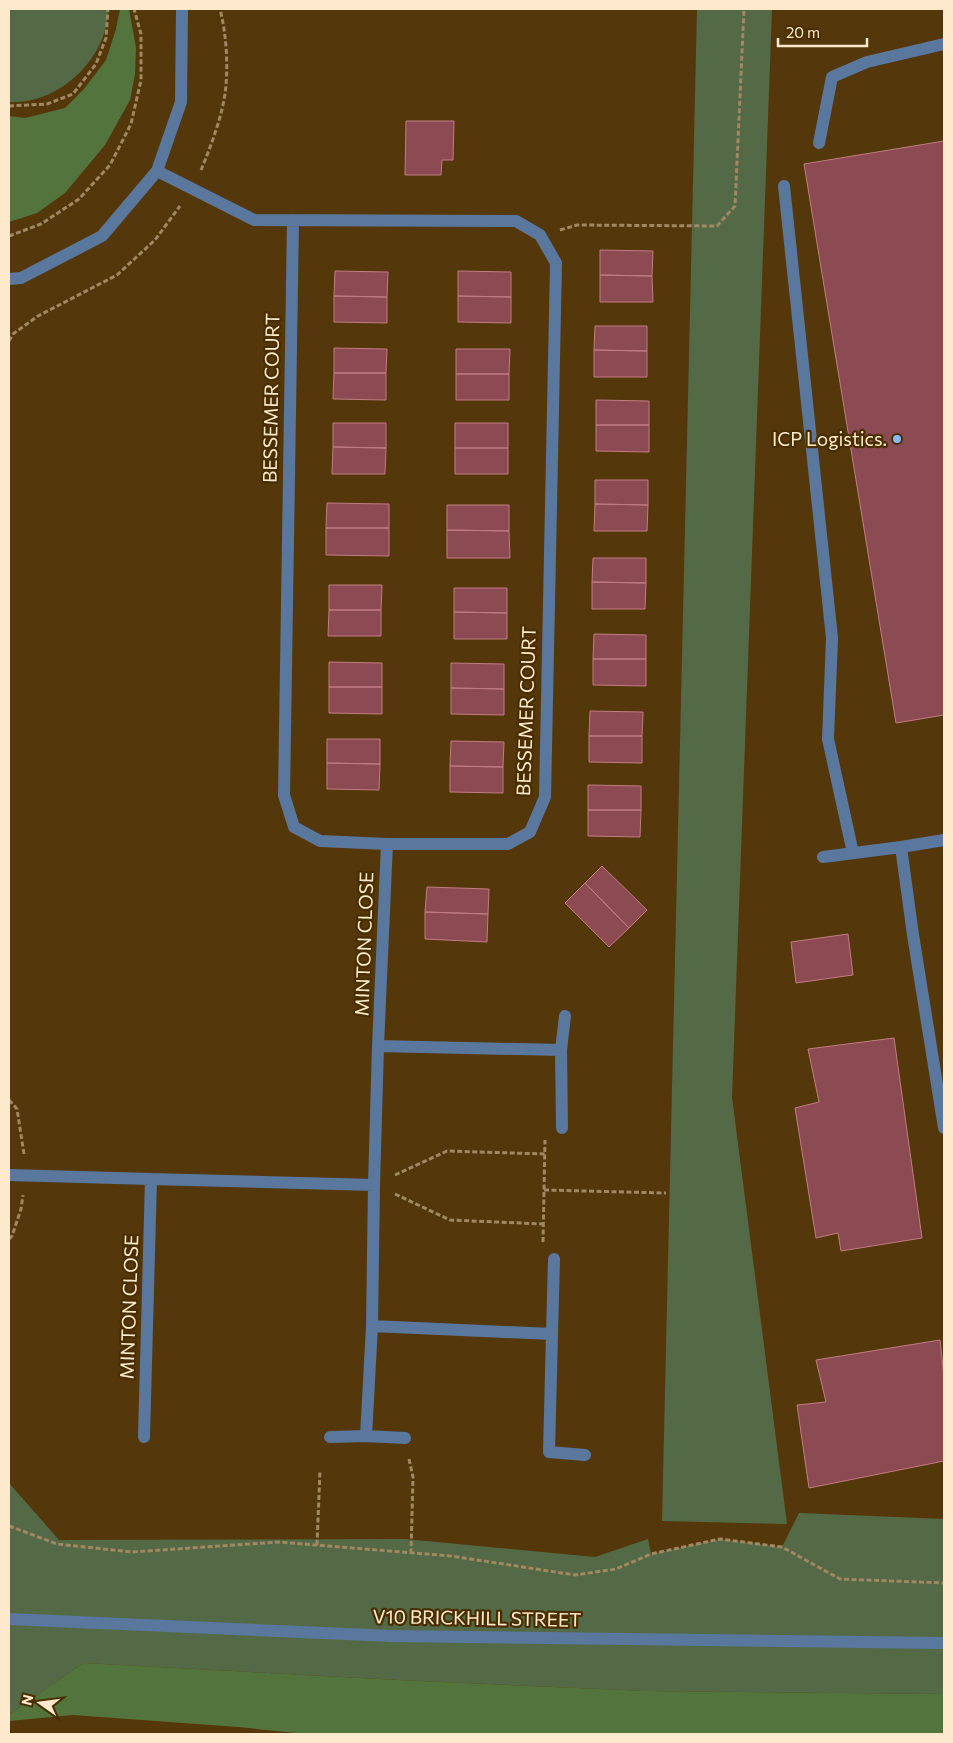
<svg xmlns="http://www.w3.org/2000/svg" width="953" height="1743" font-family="Commissioner,sans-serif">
<rect width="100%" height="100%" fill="#54380c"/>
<path fill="#546a46" d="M9,9H108C108,58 59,105 9,102Z
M697,9H772L732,1097L787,1524L662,1521Z
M9,1483L59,1540L405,1539L595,1557L648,1539L651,1554L720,1539L782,1547L799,1513L944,1519V1694L646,1691L398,1680L83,1663L9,1715Z"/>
<path fill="#54743e" d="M120,9H129L136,48L135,74L130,100L105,145L65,193L37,213L9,222V116L25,118L65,108L84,89L106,60L116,29Z
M83,1663L398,1680L646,1691L944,1694V1734H306L238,1727L73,1715L9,1721V1715Z"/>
<path fill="#8c4b52" stroke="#c27c83" d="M406,121H454L453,160H442L441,175H405Z
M944,141V715L896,723L804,164Z
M600,250L653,251L652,276L600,275Z
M335,271L388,272L387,297L334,296Z
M458,271L511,272V297L458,296Z
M600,275L652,276L653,302H600Z
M334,296L387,297V323L334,322Z
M458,296L511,297V323L458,322Z
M595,326H647V351L594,350Z
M334,348L387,349L386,373H334Z
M456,349H510L509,374H456Z
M594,350L647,351V377H594Z
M334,373H386V400L333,399Z
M456,374H509V400H456Z
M596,400L649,401V425H596Z
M333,423H386V448L333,447Z
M455,423H508V448H455Z
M596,425H649V452L596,451Z
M333,447L386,448L385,474H332Z
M455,448H508V474H455Z
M595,480H648V505L595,504Z
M327,503L389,504V528H326Z
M595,504L648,505L647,531H594Z
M447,505H509V531L447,530Z
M326,528H389V556L326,555Z
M447,530L509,531L510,558H447Z
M593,558H646V583L592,582Z
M592,582L646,583L645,609H592Z
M329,585H382L381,610H329Z
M454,588H507V613L454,612Z
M329,610H381V636H328Z
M454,612L507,613V639H454Z
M594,634L646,635V659H593Z
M593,659H646V686L593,685Z
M329,662L382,663V687H329Z
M451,663L504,664V689L451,688Z
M329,687H382V714L329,713Z
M451,688L504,689V715L451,714Z
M590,711L643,712L642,736H589Z
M589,736H642V763L589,762Z
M327,739H380V764L327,763Z
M451,741L504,742L503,767L450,766Z
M327,763L380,764L379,790L327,789Z
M450,766L503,767V793L450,792Z
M588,785L641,786V810H588Z
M588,810H641L640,837L588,836Z
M602,866L647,910L629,928L585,883Z
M585,883L629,928L609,947L565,903Z
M427,887L489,889L488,914L425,912Z
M425,912L488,914L487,942L425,939Z
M848,934L853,975L796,983L791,942Z
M894,1038L922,1238L841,1251L838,1233L816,1238L795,1108L819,1102L808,1049Z
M940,1340L944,1377V1461L809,1488L797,1405L826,1402L816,1360Z"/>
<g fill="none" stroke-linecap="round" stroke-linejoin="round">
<path stroke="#a18762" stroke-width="3" stroke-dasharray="5 2.5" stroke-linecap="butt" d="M9,106L47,104L73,94L96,64L106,38L108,9
M201,170C211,146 224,112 226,85C228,60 226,33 220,9
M560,230L577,225L717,226L735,206L744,9
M9,236L41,224L79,199L110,165L131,124L141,80V34L134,9
M9,341L13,334L38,316L117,275L155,240L180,206
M9,1100L17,1109L24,1154
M395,1175L447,1151L545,1154
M544,1190L666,1193
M395,1194L450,1220L543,1224
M9,1239L12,1236L21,1209L23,1195
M543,1242L545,1140
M409,1459L413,1477L411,1553
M9,1526L57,1544L132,1552L279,1542L451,1556L575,1575L616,1569L651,1554L720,1539L782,1547L840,1579L944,1583
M317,1545L320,1470"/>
<path stroke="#5a789d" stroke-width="12" d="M819,143L832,77L867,62L944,44
M784,186L832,638L828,739L853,853
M944,840L901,847L913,935L944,1128
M823,857L901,847"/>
<path stroke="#5a789d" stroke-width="12" d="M157,171L254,220L516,221L540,235L556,263L545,797L530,832L508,844H387L320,841L294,827L284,795L293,220
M9,279L21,278L102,236L157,171L181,102L182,9
M378,1046L387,844
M562,1128L561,1050L565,1016
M9,1175L151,1179
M374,1185L378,1046L561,1050
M552,1334L554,1259
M366,1436L372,1326
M144,1437L151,1179L374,1185L372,1326L552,1334L549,1452L585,1455
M330,1437L366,1436L405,1438"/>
<path stroke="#5a789d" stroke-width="12" d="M9,1619L391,1636L944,1643"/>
</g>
<circle fill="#86bbfb" stroke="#492e00" stroke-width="2" cx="897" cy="439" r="5"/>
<g text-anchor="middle" stroke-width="4.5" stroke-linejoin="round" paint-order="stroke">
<g font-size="19" fill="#ffe9cd" stroke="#492e00">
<text transform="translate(271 398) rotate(-89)" y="7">BESSEMER COURT</text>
<text transform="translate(526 711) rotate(-88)" y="7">BESSEMER COURT</text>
<text transform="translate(364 944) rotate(-88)" y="7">MINTON CLOSE</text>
<text transform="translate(129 1307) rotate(-88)" y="7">MINTON CLOSE</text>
<text transform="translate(477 1618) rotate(1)" y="7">V10 BRICKHILL STREET</text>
</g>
<g font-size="19" fill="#ffe9cd" stroke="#492e00" text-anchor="end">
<text x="887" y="446">ICP Logistics.</text>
</g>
</g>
<rect width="953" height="1743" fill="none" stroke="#ffe9cd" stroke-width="20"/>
<g transform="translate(40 1703) rotate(284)" stroke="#492e00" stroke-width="4" paint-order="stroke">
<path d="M0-4L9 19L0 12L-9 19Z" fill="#ffe9cd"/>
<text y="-8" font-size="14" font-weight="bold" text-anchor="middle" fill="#ffe9cd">N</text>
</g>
<path d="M778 38v8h89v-8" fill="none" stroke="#ffe9cd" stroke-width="2.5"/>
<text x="786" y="38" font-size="15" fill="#ffe9cd" stroke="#492e00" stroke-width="4" paint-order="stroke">20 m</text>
</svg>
